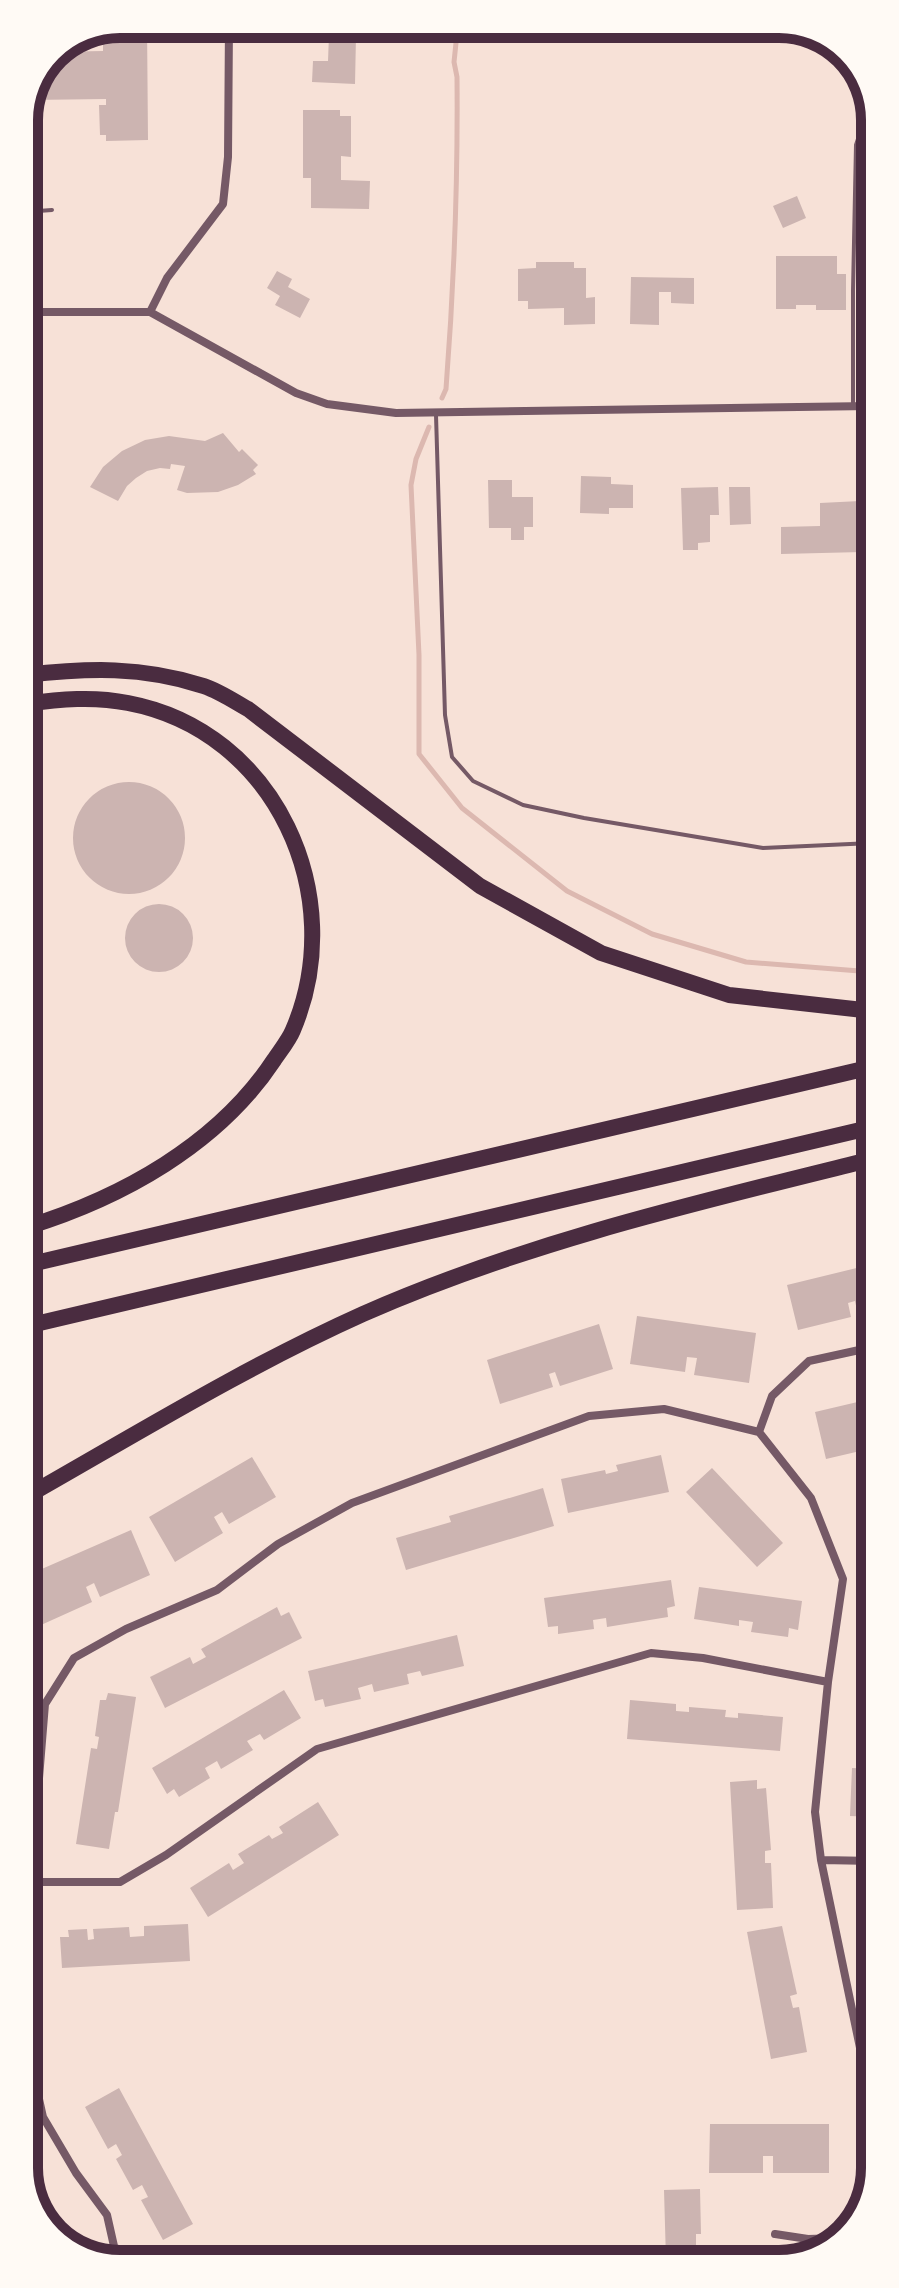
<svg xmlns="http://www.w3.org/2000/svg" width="899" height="2288" font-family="'Playfair Display',serif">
<rect width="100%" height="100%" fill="#f7e1d7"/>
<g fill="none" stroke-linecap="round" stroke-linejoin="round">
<path stroke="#dcb8b0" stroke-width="5" d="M442,398L446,389C454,285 458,182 457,77L454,62L458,24
M429,427L416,459L411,485L419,655V754L462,808L567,891L652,934L746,962L872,972"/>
</g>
<path fill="#ccb4b1" d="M120,24H147L148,140L106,141V135H100L99,105H106V99L31,100L52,52L103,51V43H99V33Z
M329,35L356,36L355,84L312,82L313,61H328Z
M303,110H340V116H351V157L341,156V180L370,181L369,209L311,208V178H303Z
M797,196L806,218L783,228L773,206Z
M776,256H837V274H846V310H816V305H796V309H776Z
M536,262H574V268H586V298L595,297V324L564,325V308L528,309V301H518V269L536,268Z
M277,271L292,279L288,287L310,299L300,318L275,305L280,296L267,288Z
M631,277L694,278V304L671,303V292H659V325L630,324Z
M223,433L239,452L242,449L258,465L253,470L256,474L238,485L218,492L187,493L177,490L185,466L171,464L170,469L160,468L147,471L136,478L127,486L118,501L90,487L103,467L122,451L145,440L169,436L205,441Z
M581,476L611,477V484L633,485V508H609V514L580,513Z
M488,480H512V497H533V527H524V540H511V528H489Z
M718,487L719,515H710V542L698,543V550H683L681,488Z
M729,487H750L751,524L730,525Z
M860,501L862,552L781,554V527L820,526V503Z
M73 838a56 56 0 1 1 112 0a56 56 0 1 1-112 0Z
M125 938a34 34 0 1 1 68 0a34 34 0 1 1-68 0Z
M873,1264V1312L858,1315L855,1301L848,1303L851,1317L798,1330L787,1285Z
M637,1316L756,1333L749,1383L694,1375L697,1358L687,1357L685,1372L630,1364Z
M599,1324L613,1369L560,1386L555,1372L549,1374L553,1387L500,1404L487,1360Z
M866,1400L869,1415L873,1414V1448L826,1459L815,1412Z
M661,1455L669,1492L568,1513L561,1479L605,1470L606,1474L618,1471L616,1465Z
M252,1457L276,1497L229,1524L222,1512L214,1517L223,1533L175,1562L149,1517Z
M712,1468L783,1543L757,1567L686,1492Z
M873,1479V1531H872L864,1480Z
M543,1488L554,1526L406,1570L396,1538L451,1522L449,1516Z
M131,1530L150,1575L100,1597L94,1583L86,1587L92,1602L41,1625L28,1595V1575Z
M671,1580L675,1606L667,1608L668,1617L607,1627L606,1618L593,1620L594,1629L558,1634V1626L548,1627L544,1598Z
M699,1587L802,1601L798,1630L789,1628L788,1637L751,1632L753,1622L739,1620V1626L694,1619Z
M277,1607L281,1616L289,1612L302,1638L165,1708L150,1677L190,1657L193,1664L206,1657L201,1649Z
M457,1635L464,1666L422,1676L420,1671L407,1674L409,1684L374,1692L372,1684L358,1688L361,1699L325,1707L323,1699L315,1701L308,1671Z
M872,1679H874V1737L864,1736Z
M284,1690L301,1718L264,1740L260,1734L247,1741L253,1750L221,1769L217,1761L205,1768L210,1778L179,1797L174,1789L167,1794L152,1768Z
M108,1693L136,1697L118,1812H115L109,1849L76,1844L91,1748L97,1749L99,1737L95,1736L100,1700H106Z
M630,1700L676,1704V1711L689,1712V1707L726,1710L725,1717L738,1718V1713L783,1717L780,1751L627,1739Z
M852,1768L874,1769V1817L850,1816Z
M757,1780V1789L766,1788L771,1850L765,1851V1863H771L773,1908L737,1910L730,1782Z
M318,1802L339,1835L208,1917L190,1888L229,1863L233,1870L244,1863L238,1854L269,1835L272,1839L283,1833L279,1827Z
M188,1924L190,1961L62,1968L60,1937H69L68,1930L87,1929L88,1940L94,1939L93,1929L129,1927L130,1937L144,1936V1926Z
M782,1926L797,1994L790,1996L793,2008L799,2007L807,2052L771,2059L747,1932Z
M119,2088L193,2224L163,2240L141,2200L148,2197L142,2185L133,2190L116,2159L122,2155L116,2144L108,2149L85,2107Z
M710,2124H829V2173H773V2156H763V2173H709Z
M700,2189L701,2234H696V2248L703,2247L704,2260H666L664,2190Z"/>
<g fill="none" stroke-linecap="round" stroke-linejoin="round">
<path stroke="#755966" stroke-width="4" d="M24,212L52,210
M853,404V291L856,145L860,133L870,125
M436,415L445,715L452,757L473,781L523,805L584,818L763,848L872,843"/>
<path stroke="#755966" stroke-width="8" d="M25,312H150L296,393L327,404L396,413L871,406
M150,312L167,278L223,204L228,157L229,24
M759,1432L772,1396L809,1361L873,1347
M821,1860L874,1861
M32,1882H120L166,1855L317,1749L651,1653L703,1658L828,1682
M28,1914L45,1704L74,1658L126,1629L217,1590L278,1544L352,1503L589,1416L664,1409L759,1432L811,1498L843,1579L828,1682L815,1812L821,1860L875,2120
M29,2054L43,2117L76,2173L107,2215L118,2264
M29,2118L43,2117
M775,2234L808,2239L838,2238"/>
<path stroke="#4a2c40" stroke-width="16" d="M25,675C89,668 141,666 204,686C219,691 234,701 248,709L480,886L601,953L729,995L872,1011
M26,704C60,699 94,696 128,703C276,731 350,896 293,1030C289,1040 280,1051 274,1060C218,1145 121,1198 27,1227
M27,1265L872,1067
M27,1326L873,1127
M27,1496C138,1433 247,1366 363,1314C526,1242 700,1202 873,1159"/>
</g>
<path d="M0 0H899V2288H0ZM120 38H779A82 82 0 0 1 861 120V2168A82 82 0 0 1 779 2250H120A82 82 0 0 1 38 2168V120A82 82 0 0 1 120 38Z" fill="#fffaf5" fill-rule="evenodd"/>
<path fill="none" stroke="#4a2c40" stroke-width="10" d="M120 38H779A82 82 0 0 1 861 120V2168A82 82 0 0 1 779 2250H120A82 82 0 0 1 38 2168V120A82 82 0 0 1 120 38Z"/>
</svg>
